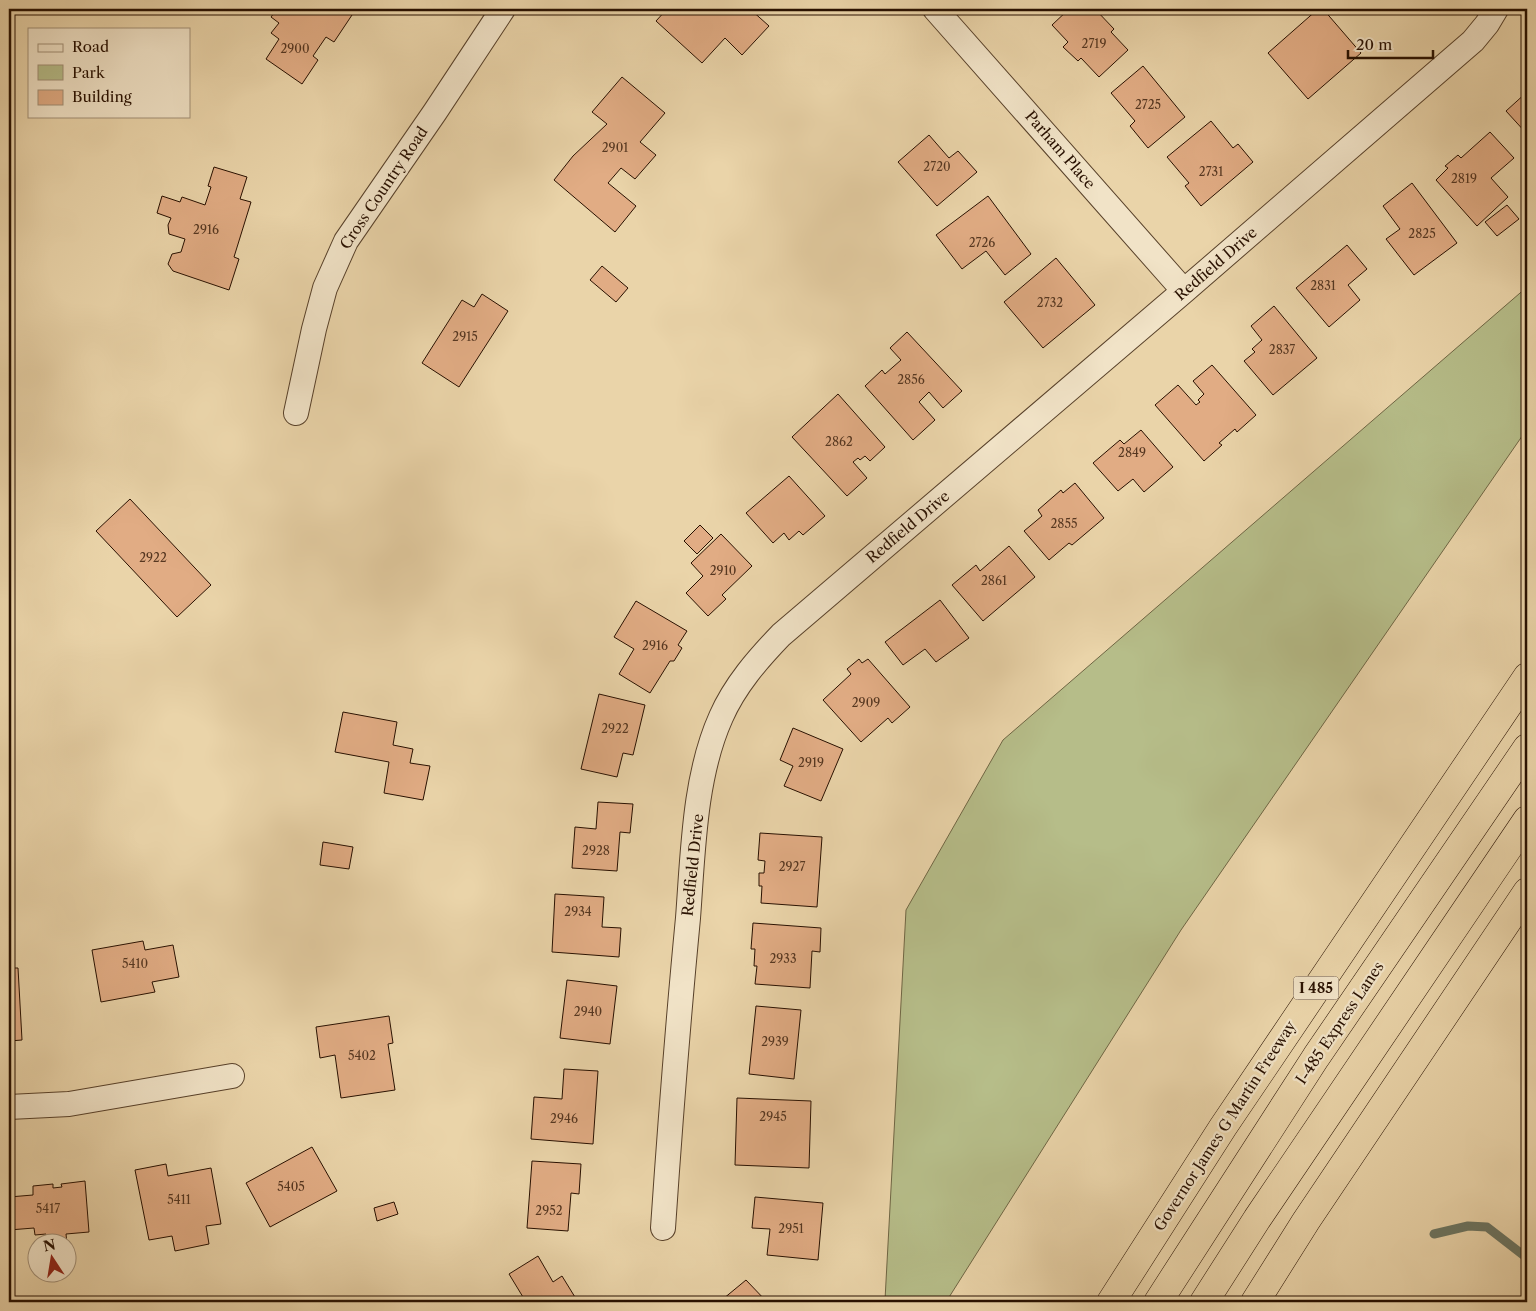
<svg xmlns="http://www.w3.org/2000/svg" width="1536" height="1311" font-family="'Libre Caslon Text',serif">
<rect width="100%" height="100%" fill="#ead4a9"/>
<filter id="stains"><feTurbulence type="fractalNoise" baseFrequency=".004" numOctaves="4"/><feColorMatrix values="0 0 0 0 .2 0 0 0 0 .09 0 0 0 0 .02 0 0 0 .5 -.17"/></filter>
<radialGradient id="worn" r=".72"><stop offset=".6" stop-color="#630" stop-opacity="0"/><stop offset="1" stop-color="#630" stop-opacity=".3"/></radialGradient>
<path fill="#b6bd89" stroke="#6f6644" d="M1527,287V429L1181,930L946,1302H883L885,1300L906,910L1003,740Z"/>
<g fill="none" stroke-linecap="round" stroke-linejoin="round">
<path stroke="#6c7562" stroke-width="9" d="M1434,1234L1468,1226L1487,1227L1527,1258"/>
</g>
<path fill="#e1ac84" stroke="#281000" d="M277,9H356L334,42L326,37L313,56L318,60L302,84L266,59L279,39L271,33L279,23L271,17Z
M667,9H750L769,26L742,55L725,38L702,63L656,21Z
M1069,9H1095L1114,29L1111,32L1128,50L1099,77L1081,58L1078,61L1063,47L1068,42L1052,25Z
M1318,9H1323L1361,53L1308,99L1268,53Z
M1143,66L1185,117L1148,148L1130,126L1135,121L1111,93Z
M622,77L665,113L640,142L656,155L635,179L621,168L608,183L636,206L615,232L554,180L573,156L607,124L592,112Z
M1527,92V134L1506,111Z
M1211,121L1233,148L1238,144L1253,162L1201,206L1185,186L1189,183L1167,157Z
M1490,132L1514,158L1491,178L1508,197L1477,226L1436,180L1448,168L1445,166L1458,155L1461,158Z
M929,135L949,158L958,151L977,172L937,206L898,162Z
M214,167L247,177L240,199L251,202L234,257L239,259L229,290L173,271L168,264L172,254L181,252L185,239L169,234L168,225L171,218L157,213L162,196L180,202L182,197L205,205L211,187L208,186Z
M1412,183L1457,243L1414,275L1386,239L1400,229L1383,206Z
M988,196L1031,254L1005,275L986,251L962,269L936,235Z
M1507,205L1519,219L1497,236L1485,222Z
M1347,245L1367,269L1348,285L1360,300L1329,327L1296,288Z
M1056,258L1095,305L1043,348L1004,302Z
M602,266L628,288L616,302L590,280Z
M482,294L508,311L459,387L422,363L462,300L474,307Z
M1274,306L1317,358L1273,395L1244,361L1255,352L1252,349L1262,340L1251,326Z
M907,332L962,391L943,408L929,392L919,402L935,420L913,440L865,386L882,370L885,374L901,360L890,348Z
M1212,365L1256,415L1237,432L1235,429L1219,443L1222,445L1204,461L1155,405L1178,385L1196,405L1200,402L1198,400L1204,394L1193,381Z
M838,394L885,447L870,461L865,456L860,460L858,458L853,462L867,478L847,496L792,437Z
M1141,430L1173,467L1144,492L1133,479L1118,491L1093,463L1120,440L1124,444Z
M789,476L825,516L803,535L799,531L789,540L784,533L773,543L746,513Z
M1075,483L1104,518L1072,545L1069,543L1049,560L1024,531L1042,516L1038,510L1061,490L1063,493Z
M130,499L211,585L177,617L96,531Z
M700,525L713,538L697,554L684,541Z
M721,534L752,566L722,595L726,599L708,616L686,593L703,576L691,563Z
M1009,546L1035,577L983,621L952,585L976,565L980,571Z
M940,600L969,638L936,662L925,649L903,665L885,642Z
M636,601L687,631L678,645L682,648L674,661H670L650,693L619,674L634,649L614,637Z
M859,659L862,663L868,659L910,707L892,723L888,718L861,742L823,700L851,674L847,669Z
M599,694L645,705L633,755L623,753L617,777L581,769Z
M343,712L397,722L393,745L413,749L410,763L430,766L423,800L384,793L389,762L335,752Z
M793,728L843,749L821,801L784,786L793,766L780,760Z
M598,802L633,804L630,833L620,832L617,871L572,868L575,827L596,829Z
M760,833L822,837L817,907L761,903L762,886H759V873H764L765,861L758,860Z
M323,842L353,847L349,869L320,865Z
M555,894L604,897L602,927L621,928L619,957L552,952Z
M753,923L821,928L820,952L812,951L810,988L755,984L757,966H754L755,949H751Z
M143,941L145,950L173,945L179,977L152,982L155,992L101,1002L92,950Z
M9,968H18L22,1040L9,1041Z
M567,980L617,986L610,1044L560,1038Z
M756,1006L801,1010L794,1079L749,1074Z
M389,1016L393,1043L388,1044L395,1090L341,1098L335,1055L320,1058L316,1027Z
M564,1069L598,1071L593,1144L531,1139L534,1097L562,1099Z
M737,1098L811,1101L809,1168L735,1165Z
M312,1147L337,1191L270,1227L246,1183Z
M532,1161L581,1164L579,1194L571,1193L568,1231L527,1228Z
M166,1164L168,1176L211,1168L221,1224L206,1226L209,1244L175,1251L172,1236L149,1240L135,1170Z
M85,1181L89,1232L66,1234L67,1244H46V1234L35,1235L34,1228L9,1230V1197L33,1195V1186L53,1184V1188L62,1187L61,1184Z
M755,1197L823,1203L818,1260L767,1255L770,1229L752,1228Z
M394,1202L398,1214L377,1221L374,1208Z
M538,1256L553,1282L562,1276L578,1302H526L509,1274Z
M746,1280L767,1302H725L723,1299Z"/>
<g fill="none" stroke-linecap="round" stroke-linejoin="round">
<g stroke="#58412a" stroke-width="26">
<path id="minor" d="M935,9L1184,291
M296,413L314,329L325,288L346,241L435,112L503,9
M9,1107L69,1104L232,1076
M663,1228C670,1125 678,1022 688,918C693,853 694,777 721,717C735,685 758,659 781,635L1184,291L1473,41L1487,24L1496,9"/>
</g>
<g stroke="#281000" stroke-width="29">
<path id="motorway" d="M1111,1302L1223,1127L1527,677
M1158,1302L1316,1057L1527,748
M1204,1302L1257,1219L1527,820
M1255,1302L1306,1221L1527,892"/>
</g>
<use href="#minor" stroke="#f1e3c7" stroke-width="24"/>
<use href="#motorway" stroke="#ead4a9" stroke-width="28"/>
</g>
<g text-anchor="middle" stroke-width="4.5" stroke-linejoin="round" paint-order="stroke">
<g font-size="12" fill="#563721">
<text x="1094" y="48">2719</text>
<text x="295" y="53">2900</text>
<text x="1148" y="109">2725</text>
<text x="615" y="152">2901</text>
<text x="937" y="171">2720</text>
<text x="1211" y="176">2731</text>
<text x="1464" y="183">2819</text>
<text x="206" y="234">2916</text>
<text x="1422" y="238">2825</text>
<text x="982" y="247">2726</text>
<text x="1323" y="290">2831</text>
<text x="1050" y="307">2732</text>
<text x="465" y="341">2915</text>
<text x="1282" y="354">2837</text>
<text x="911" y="384">2856</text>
<text x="839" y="446">2862</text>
<text x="1132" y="457">2849</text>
<text x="1064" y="528">2855</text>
<text x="153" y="562">2922</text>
<text x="723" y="575">2910</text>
<text x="994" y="585">2861</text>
<text x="655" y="650">2916</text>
<text x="866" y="707">2909</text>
<text x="615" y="733">2922</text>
<text x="811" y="767">2919</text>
<text x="596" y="855">2928</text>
<text x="792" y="871">2927</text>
<text x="578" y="916">2934</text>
<text x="783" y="963">2933</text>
<text x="135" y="968">5410</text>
<text x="588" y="1016">2940</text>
<text x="775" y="1046">2939</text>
<text x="362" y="1060">5402</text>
<text x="773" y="1121">2945</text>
<text x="564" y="1123">2946</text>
<text x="291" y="1191">5405</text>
<text x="179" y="1204">5411</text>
<text x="48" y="1213">5417</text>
<text x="549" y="1215">2952</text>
<text x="791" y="1233">2951</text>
</g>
<rect fill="#f1e3c7" stroke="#644f3c" stroke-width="1" x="1293.5" y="976.5" width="45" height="23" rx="4"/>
<g font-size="14" font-weight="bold" fill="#281000">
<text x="1316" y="993">I 485</text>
</g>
<g font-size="15" fill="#281000" stroke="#f1e3c7">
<text transform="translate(1060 150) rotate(49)" y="5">Parham Place</text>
<text transform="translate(384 188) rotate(-56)" y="5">Cross Country Road</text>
<text transform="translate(1216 264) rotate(-41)" y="5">Redfield Drive</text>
<text transform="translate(908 527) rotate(-40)" y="5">Redfield Drive</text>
<text transform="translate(693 865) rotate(-84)" y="5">Redfield Drive</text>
<text transform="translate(1340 1023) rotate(-56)" y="5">I-485 Express Lanes</text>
<text transform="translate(1225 1126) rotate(-57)" y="5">Governor James G Martin Freeway</text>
</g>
</g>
<rect width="1536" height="1311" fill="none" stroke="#ead4a9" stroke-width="30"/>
<rect x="10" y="10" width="1516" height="1291" fill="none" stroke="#281000" stroke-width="2.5"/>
<rect x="15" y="15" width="1506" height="1281" fill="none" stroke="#281000"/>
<rect x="28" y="28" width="162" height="90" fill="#f1e3c7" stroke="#a18f77"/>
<rect x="38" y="44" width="25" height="8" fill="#f1e3c7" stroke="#a18f77"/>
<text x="72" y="52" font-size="15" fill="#281000">Road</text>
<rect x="38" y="65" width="25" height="15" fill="#b6bd89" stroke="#a18f77"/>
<text x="72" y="78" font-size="15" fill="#281000">Park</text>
<rect x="38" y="90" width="25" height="15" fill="#e1ac84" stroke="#a18f77"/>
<text x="72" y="102" font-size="15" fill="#281000">Building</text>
<g transform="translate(52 1258) rotate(348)"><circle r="24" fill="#f1e3c7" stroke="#a18f77"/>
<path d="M0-4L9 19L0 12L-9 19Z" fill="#8f2418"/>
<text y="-8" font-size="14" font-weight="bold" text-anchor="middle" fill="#281000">N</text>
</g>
<path d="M1348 50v8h85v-8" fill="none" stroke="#281000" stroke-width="2.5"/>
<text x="1356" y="50" font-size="15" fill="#281000" stroke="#f1e3c7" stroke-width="4" paint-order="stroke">20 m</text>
<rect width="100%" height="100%" filter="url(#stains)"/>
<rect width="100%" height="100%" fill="url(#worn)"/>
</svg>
